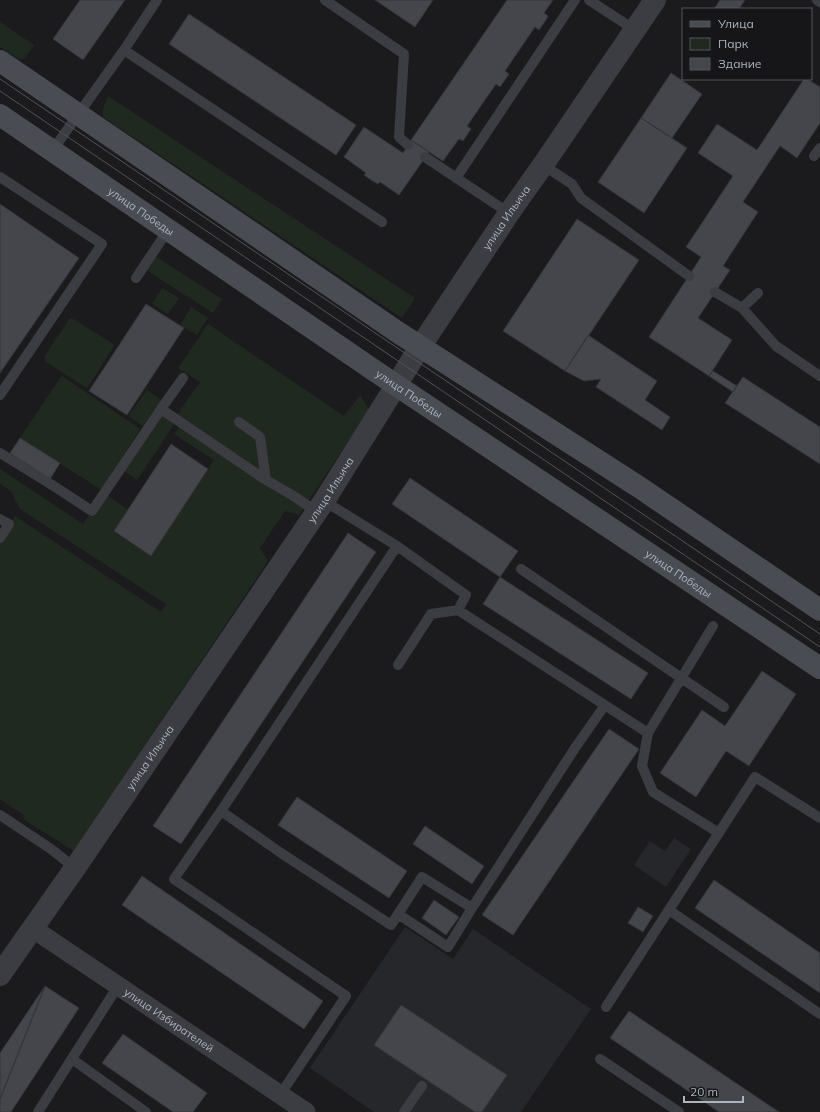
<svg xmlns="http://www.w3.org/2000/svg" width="820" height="1112" font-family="Mulish,sans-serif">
<rect width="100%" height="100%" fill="#1b1b1d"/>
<path fill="#26272b" d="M674,838L691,849L666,887L634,865L650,841L665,851Z
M405,927L453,959L473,929L591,1009L521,1112H374L310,1068Z"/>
<path fill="#202920" d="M0,22L34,45L25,58L20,60L0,47Z
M108,96L415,298L402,318L103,117V109Z
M155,256L222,299L213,313L146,270Z
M162,288L179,298L168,314L152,304Z
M191,307L208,318L197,335L180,325Z
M70,318L73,319L112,343L114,346L88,387H85L46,362L44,357Z
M208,324L344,416L360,395L369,410L299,515L285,511L260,548L268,561L74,851L23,819L25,816L0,799V538L15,516L161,612L166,604L20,509L11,491L0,484V469L83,524L104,493L128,510L114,532L151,556L214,460L174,434L182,423L176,416L200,382L178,368Z
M62,376L139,428V431L103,487L100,489L20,438L60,378Z
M147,390L161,400L143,426L128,416Z
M161,409L177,420L137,480L121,469Z"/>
<path fill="#45464b" stroke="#34353a" d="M80,0H125L83,60L53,39Z
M375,0H433L415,27Z
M507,0H553L544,13L548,16L546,20L539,30L535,27L505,71L509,74L507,77L500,87L496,84L467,126L471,129L463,141L459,139L443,161L411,140Z
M720,0H745L739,9H714Z
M189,14L356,125L336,155L169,44Z
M671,73L702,94L672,138L641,118Z
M804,79H807L820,87V123L797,158L780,146L743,202L758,212L723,266L730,270L698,318L732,340L709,376L649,337L701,257L686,247L733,176L698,153L717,124L757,150Z
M641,118L687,148L644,213L598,182Z
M364,127L403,153L411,140L429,152L399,195L380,182L378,184L371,180L364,175L366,173L344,157Z
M0,204L79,258L0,373Z
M577,219L639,260L565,371L503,331Z
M146,304L184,328L127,415L89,391Z
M588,335L657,381L645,400L670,417L662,430L596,387L601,379L584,381L565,371Z
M713,371L737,386L733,392L709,376Z
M743,377L820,427V464L725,403Z
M20,438L60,463L50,479L10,453Z
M171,444L208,469L151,556L114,531Z
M410,478L518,551L500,577L392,504Z
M348,533L376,552L181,844L153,826Z
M500,577L648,673L631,699L483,604Z
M762,671L796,694L749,766L726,751L696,797L660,773L702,710L725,726Z
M609,729L639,749L513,935L482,915Z
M297,797L407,871L389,898L278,825Z
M425,826L484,866L472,884L413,844Z
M142,876L323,1001L304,1029L122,905Z
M714,880L820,953V993L695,908Z
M434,900L459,917L446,935L422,918Z
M638,907L653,916L643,932L628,923Z
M45,986L79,1008L11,1112H0V1099Z
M45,986L0,1099V1053Z
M401,1005L507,1075L482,1112H475L374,1045Z
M629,1011L779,1112H719L610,1038Z
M123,1034L207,1093L193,1112H173L102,1063Z"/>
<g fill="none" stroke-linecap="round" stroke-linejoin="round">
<path stroke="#3b3d43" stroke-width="10" d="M325,0L404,54L399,137L408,145
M589,0L635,30
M817,0L820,2
M124,50L382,222
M52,151L124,50L157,0
M814,156L820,148
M425,157L509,213
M543,165L572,184L581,198L689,276
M0,177L102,244L0,395
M456,178L575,0
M136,278L168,230
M715,292L742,308L776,346L820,376
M742,308L758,293
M161,409L183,378
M239,422L260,437L266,480
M0,453L49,483L92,511L161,409L266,480L292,495L317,512
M324,501L397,546L466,595L458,610L648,733L713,626
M0,519L9,524L0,538
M521,569L724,707
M398,665L431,614L458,610
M648,733L642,766L653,792L719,833
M221,811L397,546
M0,815L51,849L75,868
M669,910L820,1014
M398,914L448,947L472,908
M606,1007L755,777L820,818
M72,1059L146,1112
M600,1059L679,1112
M280,1095L346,996L174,879L221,811L281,853L391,925L422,877L472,908L575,748L605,705
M38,1112L118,986
M404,1112L422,1086"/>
<path stroke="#3b3d43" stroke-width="19" id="s1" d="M32,928L306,1112"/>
<path stroke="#3b3d43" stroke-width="22" id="s2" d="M0,975L75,868L324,501L420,347L509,213L543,165L655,0"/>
<g stroke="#494d53" stroke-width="22">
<path d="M0,61L399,333L639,487L820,610"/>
<path id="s3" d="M0,115L375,371L820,668"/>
</g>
<path stroke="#4e5258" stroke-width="1" d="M0,79L820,634
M0,91L820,647"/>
</g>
<g text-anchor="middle" stroke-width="3" stroke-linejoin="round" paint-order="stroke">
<g font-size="11" fill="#acb4be" stroke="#161619">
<text dy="4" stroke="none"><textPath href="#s3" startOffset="171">улица Победы</textPath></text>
<text dy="4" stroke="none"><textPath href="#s2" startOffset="911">улица Ильича</textPath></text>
<text dy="4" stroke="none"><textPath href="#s3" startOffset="495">улица Победы</textPath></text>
<text dy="4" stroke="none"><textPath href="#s2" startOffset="587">улица Ильича</textPath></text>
<text dy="4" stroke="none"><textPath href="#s3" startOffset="819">улица Победы</textPath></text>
<text dy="4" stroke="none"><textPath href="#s2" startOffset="264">улица Ильича</textPath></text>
<text dy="4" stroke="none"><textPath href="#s1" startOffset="165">улица Избирателей</textPath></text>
</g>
</g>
<rect x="682" y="8" width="130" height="72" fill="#161619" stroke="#52555b"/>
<rect x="690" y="21" width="20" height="6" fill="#494d53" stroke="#52555b"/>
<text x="718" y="28" font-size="12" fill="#acb4be">Улица</text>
<rect x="690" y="38" width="20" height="12" fill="#202920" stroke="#52555b"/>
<text x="718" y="48" font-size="12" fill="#acb4be">Парк</text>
<rect x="690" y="58" width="20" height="12" fill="#45464b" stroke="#52555b"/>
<text x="718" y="68" font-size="12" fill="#acb4be">Здание</text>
<path d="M684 1096v6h59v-6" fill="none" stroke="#acb4be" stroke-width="2"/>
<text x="690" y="1096" font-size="12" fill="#acb4be" stroke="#161619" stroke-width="3" paint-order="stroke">20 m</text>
</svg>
